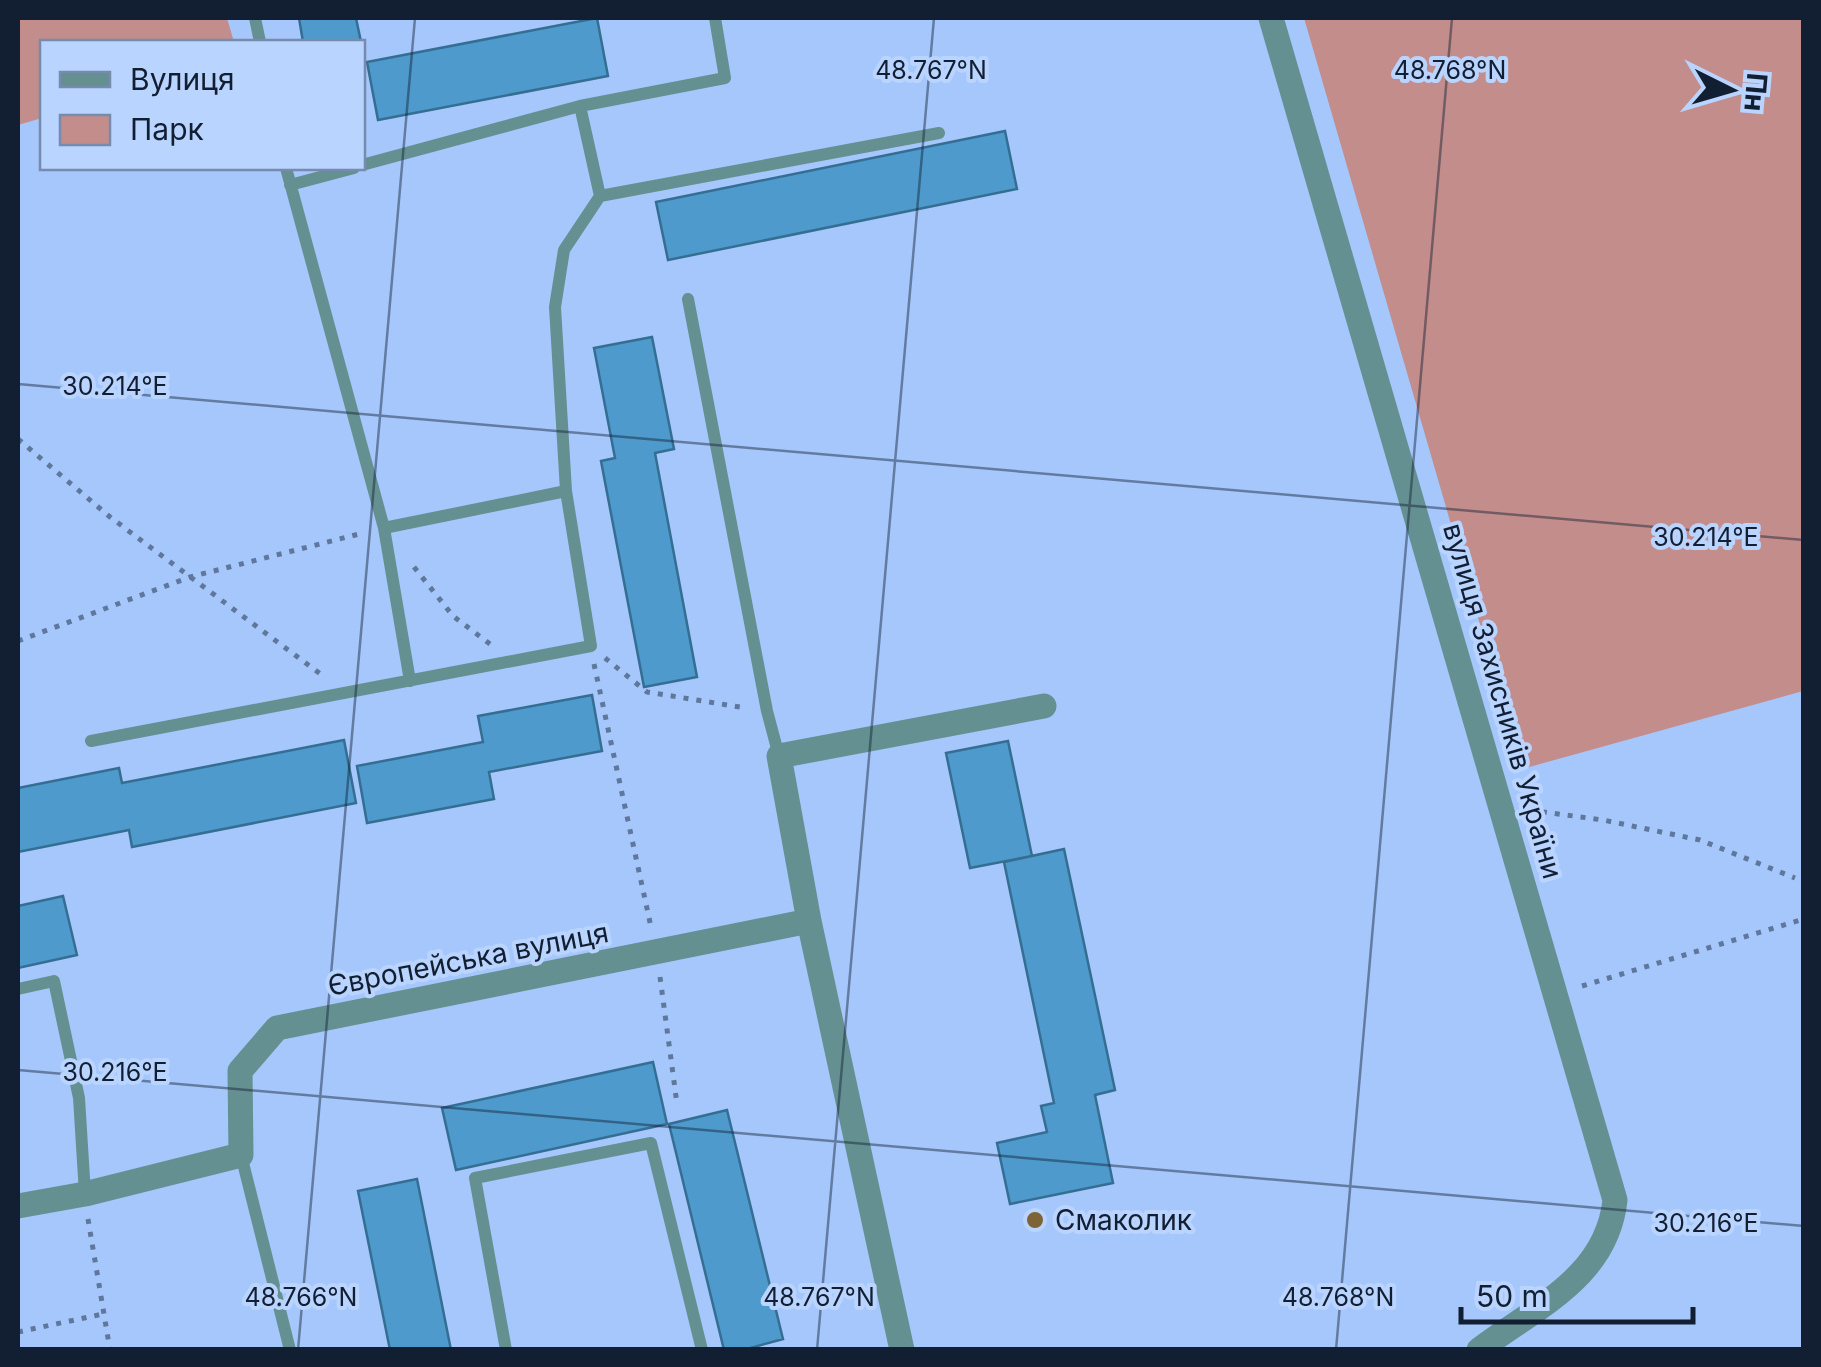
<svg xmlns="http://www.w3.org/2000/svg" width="1821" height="1367" font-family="Inter,sans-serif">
<rect width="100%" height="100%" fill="#a6c7fc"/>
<path fill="#c38d8c" d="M18,18H227L234,42H42V118L18,125Z
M1304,18H1803V691L1522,769Z"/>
<path fill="#4f9acc" stroke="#356e93" stroke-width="2.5" d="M299,18H356L361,42H303Z
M597,18L608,76L378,120L367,62Z
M1005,131L1017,189L668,260L656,202Z
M652,337L674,449L655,453L697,677L644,687L601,461L615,458L594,348Z
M592,695L602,751L489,772L494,799L367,823L357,766L483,742L478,716Z
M344,740L356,803L132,847L129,830L18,852V788L119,768L122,783Z
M1008,741L1032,856L970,868L946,753Z
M1064,849L1115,1090L1095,1095L1113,1183L1010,1204L997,1143L1047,1132L1041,1106L1054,1103L1004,862Z
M63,896L77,955L18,968V906Z
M653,1062L667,1124L456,1170L442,1108Z
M727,1110L783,1339L743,1350H724L669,1124Z
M417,1179L451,1350H390L358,1191Z"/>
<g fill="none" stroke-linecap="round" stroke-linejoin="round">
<path stroke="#60779c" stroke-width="5" stroke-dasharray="5 8" stroke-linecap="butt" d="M18,439L110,517L323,676
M414,567L453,616L490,644
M18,641L190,577L363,533
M605,658L647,692L746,708
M594,664L651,927
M1529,810L1603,820L1700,840L1795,878
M660,977L677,1104
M1582,986L1804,919
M88,1219L110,1350
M18,1332L103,1314"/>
<path stroke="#659092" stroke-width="12" d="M255,18L260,42
M580,106L600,196
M362,165L580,106L725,78L715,18
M286,168L384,528L410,681
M290,185L354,168
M688,299L767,711L779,756
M384,528L566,491L555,307L564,250L600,196L939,133
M91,741L591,646L566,491
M18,989L54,981L79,1098L85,1194
M241,1155L290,1350
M506,1350L475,1178L651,1143L702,1350"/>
<path stroke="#659092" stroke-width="25" d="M1271,18L1615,1200C1607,1277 1536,1307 1479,1350
M18,1206L85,1194L241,1155L240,1071L277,1028L809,921
M902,1350L809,921L779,756L1044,706"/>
</g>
<path fill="none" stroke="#121e32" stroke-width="2.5" stroke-opacity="0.45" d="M18,384L1804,540M18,1070L1804,1226M298,1350L415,18M817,1350L934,18M1336,1350L1452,18"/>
<circle fill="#7d6335" stroke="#b9d4ff" stroke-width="4" cx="1035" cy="1220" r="10"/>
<g text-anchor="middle" stroke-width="8" stroke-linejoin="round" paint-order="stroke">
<g font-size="28" fill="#121e32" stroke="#b9d4ff">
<text transform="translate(1503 701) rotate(74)" y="10">вулиця Захисників України</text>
<text transform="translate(468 959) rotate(-11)" y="10">Європейська вулиця</text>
</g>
<g font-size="28" fill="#121e32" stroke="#b9d4ff" text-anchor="start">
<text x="1055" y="1230">Смаколик</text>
</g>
</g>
<g font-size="25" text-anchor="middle" fill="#121e32" stroke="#b9d4ff" stroke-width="8" stroke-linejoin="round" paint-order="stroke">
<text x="931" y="79">48.767°N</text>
<text x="1450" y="79">48.768°N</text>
<text x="115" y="395">30.214°E</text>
<text x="1706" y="546">30.214°E</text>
<text x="115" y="1081">30.216°E</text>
<text x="1706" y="1232">30.216°E</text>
<text x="301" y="1306">48.766°N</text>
<text x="819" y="1306">48.767°N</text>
<text x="1338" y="1306">48.768°N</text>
</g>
<rect width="1821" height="1367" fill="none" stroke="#121e32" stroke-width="40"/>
<rect x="40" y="40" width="325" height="130" fill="#b9d4ff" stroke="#768bad" stroke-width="2.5"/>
<rect x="60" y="72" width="50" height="15" fill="#659092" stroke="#768bad" stroke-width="2.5"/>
<text x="130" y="90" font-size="30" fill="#121e32">Вулиця</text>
<rect x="60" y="115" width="50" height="30" fill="#c38d8c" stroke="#768bad" stroke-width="2.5"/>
<text x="130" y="140" font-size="30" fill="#121e32">Парк</text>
<g transform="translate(1731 90) rotate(95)" stroke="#b9d4ff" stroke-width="8" paint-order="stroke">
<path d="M0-8L18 38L0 25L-18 38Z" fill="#121e32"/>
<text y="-15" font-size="28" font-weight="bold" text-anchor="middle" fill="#121e32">Пн</text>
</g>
<path d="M1461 1307v15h232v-15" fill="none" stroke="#121e32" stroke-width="5"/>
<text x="1476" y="1307" font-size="30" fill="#121e32" stroke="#b9d4ff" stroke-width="8" paint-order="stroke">50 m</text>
</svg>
